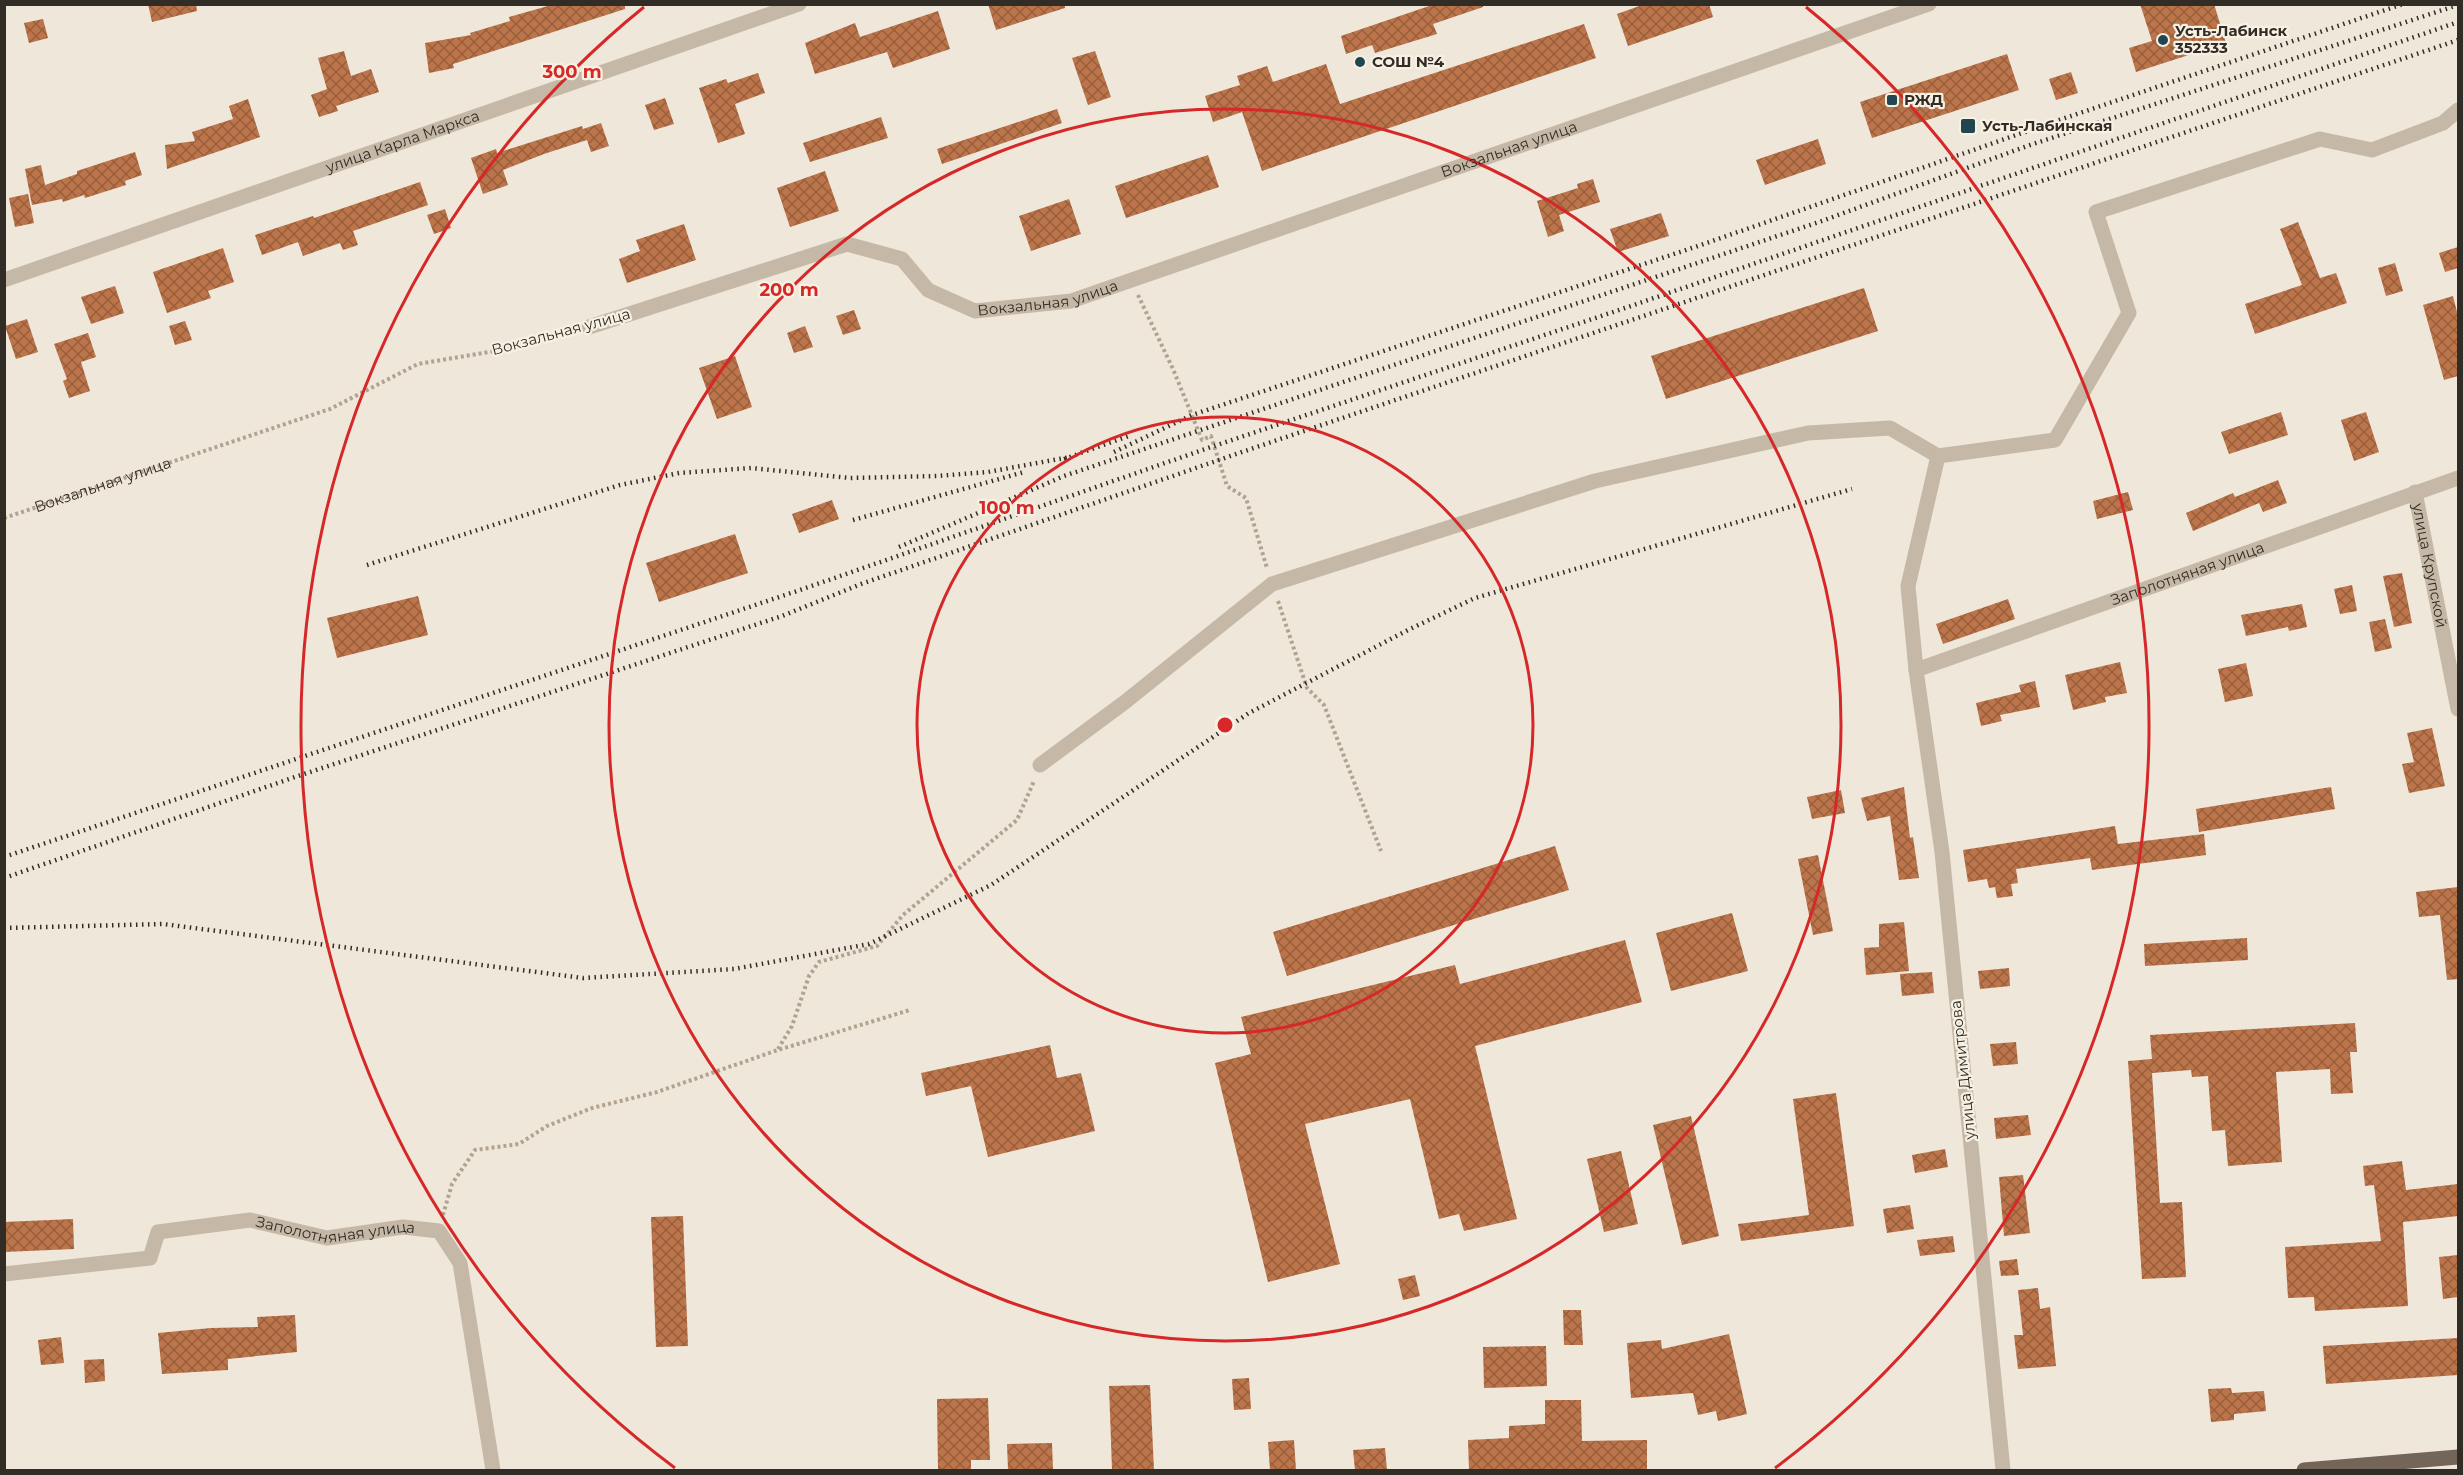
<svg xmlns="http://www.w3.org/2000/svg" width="2463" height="1475" font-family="Montserrat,sans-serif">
<defs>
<pattern id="building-cross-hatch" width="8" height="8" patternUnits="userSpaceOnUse" patternTransform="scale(1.5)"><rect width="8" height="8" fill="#bc744a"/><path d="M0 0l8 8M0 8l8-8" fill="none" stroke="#995f3d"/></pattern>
</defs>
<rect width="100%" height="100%" fill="#efe7d9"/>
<path fill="url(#building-cross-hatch)" d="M148,4H196L197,11L152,22Z
M555,4H625V9L453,64L454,68L429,73L425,43L471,35L470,33L510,21L509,17Z
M988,4H1065V8L996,30Z
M1435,4H1483V7L1433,24L1437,34L1375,53L1372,45L1346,54L1341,36Z
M1645,4H1709L1713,17L1628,46L1617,14Z
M2140,4H2214L2226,43L2136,72L2129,48L2152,41Z
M938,11L950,49L893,68L887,52L815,74L805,43L855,23L860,37Z
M43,19L48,38L29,43L24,23Z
M1584,24L1596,58L1262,171L1242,112L1213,122L1205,96L1240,85L1237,76L1267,66L1273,82L1326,64L1340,104Z
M344,51L351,76L371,69L379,92L336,106L338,111L319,117L311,95L327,89L318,58Z
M1095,51L1111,97L1088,105L1072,58Z
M2007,54L2019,90L1872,138L1860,102Z
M2071,72L2078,93L2056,100L2049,79Z
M758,73L765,93L735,104L745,134L718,143L699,88L726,79L728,83Z
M665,98L674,124L654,130L645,105Z
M248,99L260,137L167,169L165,145L195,141L192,132L233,119L229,106Z
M1057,109L1062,123L942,164L937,149Z
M881,117L888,138L810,162L803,143Z
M601,123L609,146L591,152L587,140L544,154L503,170L508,185L483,194L471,158L496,149L497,153L582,126L583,129Z
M1818,139L1826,164L1765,185L1756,160Z
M135,152L142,175L125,181L126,185L85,198L84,195L63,202L62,199L32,205L25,169L41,165L45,185L77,174V171Z
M1208,155L1219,187L1126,218L1115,186Z
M825,171L839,211L790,227L777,188Z
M1593,179L1600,202L1559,215L1564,231L1548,237L1537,201L1578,188L1577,184Z
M420,182L428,205L353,231L358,245L343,250L340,243L303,256L298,242L262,255L255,235L313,216L314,218Z
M28,194L34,223L15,227L9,198Z
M1069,199L1081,234L1031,251L1019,216Z
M445,209L451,228L434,234L427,215Z
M1661,213L1669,236L1618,252L1610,229Z
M2298,222L2320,278L2336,273L2347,303L2255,334L2245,304L2302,285L2280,229Z
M684,224L696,260L627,283L619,259L640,251L636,240Z
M2458,247V268L2445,272L2439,253Z
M223,248L234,282L208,291L211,298L167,313L153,272Z
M2395,263L2403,291L2386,296L2378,268Z
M115,286L124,313L91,324L81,297Z
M1864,288L1878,331L1666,399L1651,356Z
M2453,296L2458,316V376L2444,380L2423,305Z
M854,310L861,329L843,335L836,316Z
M27,319L38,352L16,359L5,326Z
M185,321L192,340L175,345L169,326Z
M805,326L813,347L794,353L787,333Z
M88,333L96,357L81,362L90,391L69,398L63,381L67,379L54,344Z
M735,356L752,407L717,419L699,368Z
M2281,412L2288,435L2229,454L2221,432Z
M2366,412L2379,452L2354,461L2341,420Z
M2278,480L2287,503L2263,512L2259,503L2193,531L2186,513L2233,493L2235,497Z
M2128,492L2133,510L2097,519L2093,501Z
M832,500L839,519L799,533L792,514Z
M735,534L748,573L659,602L646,563Z
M2402,573L2412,623L2394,627L2383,576Z
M2352,585L2357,611L2340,614L2334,589Z
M418,596L428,635L337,658L327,618Z
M2008,599L2015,619L1943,644L1936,624Z
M2302,604L2307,627L2289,631L2288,627L2246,636L2241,615Z
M2385,619L2392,648L2375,652L2369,622Z
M2120,662L2127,693L2105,697L2106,702L2073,710L2065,675Z
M2246,663L2253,696L2225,702L2218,669Z
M2035,681L2040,707L2000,715L2002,721L1981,726L1976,703L2021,692L2019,685Z
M2432,728L2445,786L2409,793L2402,764L2414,762L2407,733Z
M1904,787L1910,838L1913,837L1919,878L1899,880L1890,816L1867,821L1861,798Z
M2331,787L2335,809L2199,832L2196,809Z
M1841,790L1845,813L1812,819L1807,797Z
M2115,826L2118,844L2204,834L2206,855L2092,870L2090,858L2016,869L2018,883L2011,884L2013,896L1997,898L1995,887L1989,888L1987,879L1968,882L1963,850Z
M1555,846L1569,890L1287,976L1273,932Z
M1818,855L1833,931L1813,935L1798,859Z
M2458,887V979L2447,980L2440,915L2419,917L2416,892Z
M1732,913L1748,971L1671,991L1656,933Z
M1904,922L1909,971L1866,975L1864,948L1879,947V924Z
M2247,938L2248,960L2145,966L2144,944Z
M1625,940L1642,1002L1475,1046L1517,1219L1464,1231L1459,1214L1439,1219L1410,1099L1305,1124L1340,1264L1268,1282L1215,1063L1251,1054L1241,1017L1455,965L1460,984Z
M2009,968L2010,986L1980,989L1978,971Z
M1932,972L1934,993L1902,996L1900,974Z
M2355,1023L2357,1052H2350L2353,1093L2331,1094L2330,1069L2276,1072L2282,1162L2228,1166L2225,1130L2212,1131L2208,1076L2192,1077L2191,1070L2152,1073L2160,1203L2182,1202L2186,1277L2142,1279L2128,1061L2152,1059L2150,1035Z
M2016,1042L2018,1064L1993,1066L1990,1044Z
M1050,1045L1057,1078L1081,1073L1095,1131L988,1157L971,1086L926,1096L921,1073Z
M1836,1093L1854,1226L1741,1241L1738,1224L1809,1215L1793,1099Z
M2028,1115L2031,1135L1996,1139L1994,1118Z
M1691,1116L1719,1236L1682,1245L1653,1125Z
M1945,1149L1948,1167L1915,1173L1912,1155Z
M1621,1151L1638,1224L1604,1232L1587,1159Z
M2402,1161L2406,1190L2458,1184V1216L2403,1222L2408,1306L2315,1311L2314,1297L2288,1298L2285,1247L2381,1241L2374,1185L2365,1186L2363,1166Z
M2023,1175L2030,1233L2004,1236L1999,1177Z
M1910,1205L1914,1229L1887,1233L1883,1209Z
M683,1216L688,1346L656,1347L651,1217Z
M73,1219L74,1249L4,1252V1222Z
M1953,1236L1955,1252L1920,1256L1917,1240Z
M2458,1255V1297L2443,1299L2439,1257Z
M2017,1259L2019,1275L2001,1276L1999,1261Z
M1415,1275L1420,1296L1403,1300L1398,1279Z
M2038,1288L2040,1309L2050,1307L2056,1366L2018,1369L2014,1335H2023L2018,1290Z
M1563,1310H1581L1583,1345H1564Z
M295,1315L297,1352L228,1359V1370L162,1374L158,1333L211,1328L258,1327L257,1317Z
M1729,1334L1747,1414L1718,1421L1716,1411L1698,1415L1693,1393L1631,1398L1627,1343L1661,1340L1662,1349Z
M61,1337L64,1363L41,1365L38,1340Z
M2458,1338V1375L2326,1384L2323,1346Z
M1546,1346L1547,1386L1484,1388L1483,1347Z
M104,1359L105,1381L85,1383L84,1360Z
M1249,1378L1251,1409L1234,1410L1232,1379Z
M1150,1385L1154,1470H1112L1109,1386Z
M2231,1388L2232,1393L2264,1391L2266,1411L2234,1414V1420L2211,1422L2208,1389Z
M988,1398L990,1460H971V1470H938L937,1399Z
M1545,1400H1581L1582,1441L1647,1440V1470H1469L1468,1440L1509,1438V1426L1545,1424Z
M1294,1440L1296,1470H1270L1268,1442Z
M1052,1443L1053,1470H1008L1007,1444Z
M1385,1448L1387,1470H1355L1353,1450Z"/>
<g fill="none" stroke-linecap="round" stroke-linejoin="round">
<g stroke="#b1a390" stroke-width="4" stroke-dasharray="3 3" stroke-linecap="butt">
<path d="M1138,295L1173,369L1202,440L1211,436L1227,486L1246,498L1267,568"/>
<path id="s1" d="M4,518L330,409L418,364L501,350L574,331"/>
<path d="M1278,601L1307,688L1324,705L1381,851"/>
<path d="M778,1049L792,1026L809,976L819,962L877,946L903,915L1017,820L1034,781"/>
<path d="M443,1215L452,1184L475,1150L519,1144L547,1126L592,1108L657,1092L778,1050L910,1010"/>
</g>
<g stroke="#c5b8a6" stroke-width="15">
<path id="s2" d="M4,280L799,4"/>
<path id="s3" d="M589,327L847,244L902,259L928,290L975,311L1071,301L1929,4"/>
<path id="s4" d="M2415,492L2458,709"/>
<path id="s5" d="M1916,670L2458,478"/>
<path d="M1040,765L1125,702L1272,584L1595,481L1808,433L1890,428L1938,456"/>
<path id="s6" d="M4,1274L150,1258L158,1232L250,1220L327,1238L403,1227L439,1231L460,1263L493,1470"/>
<path d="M2003,1470L1942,852L1916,670L1908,586L1938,456L2055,440L2129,313L2096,212L2320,139L2372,150L2443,123L2458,110"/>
</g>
<path stroke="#736558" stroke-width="15" d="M2304,1470L2458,1457"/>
<path stroke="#322c26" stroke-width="4.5" stroke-dasharray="1.5 4.5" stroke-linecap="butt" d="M1114,452L1192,415L1695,247L2068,117L2403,4
M1064,459L1129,436
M853,520L1024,472
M899,547L1064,476L1819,222L2030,145L2458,5
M367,565L620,485L679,473L751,468L850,478L937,476L988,472L1070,457
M4,857L800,590L1214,446L1625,308L2458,22
M4,878L292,778L782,616L861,584L1242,452L2458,40
M4,928L163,924L583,978L734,969L869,944L991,885L1249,713L1408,630L1475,598L1852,489"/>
</g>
<g fill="none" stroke="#d62828" stroke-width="3">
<circle cx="1225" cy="725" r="308"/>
<circle cx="1225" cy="725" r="616"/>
<path d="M675 1468A924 924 0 0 1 644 7M1806 7A924 924 0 0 1 1775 1468"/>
</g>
<g fill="#204650" stroke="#f7f1e4" stroke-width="2">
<circle cx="2163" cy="40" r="6"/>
<circle cx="1360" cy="62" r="6"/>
<rect x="1886" y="94" width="12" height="12" rx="3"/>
<rect x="1960" y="118" width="16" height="16" rx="3"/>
</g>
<g text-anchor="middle" stroke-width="4.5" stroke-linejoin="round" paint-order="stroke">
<g font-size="15" font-weight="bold" fill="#322c26" stroke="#f7f1e4" text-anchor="start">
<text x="2175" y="36">Усть-Лабинск<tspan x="2175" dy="17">352333</tspan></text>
<text x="1372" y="67">СОШ №4</text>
<text x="1904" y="105">РЖД</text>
<text x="1982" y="131">Усть-Лабинская</text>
</g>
<g font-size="15" fill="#322c26" stroke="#f7f1e4">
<text dy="5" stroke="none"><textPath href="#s2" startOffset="422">улица Карла Маркса</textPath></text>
<text dy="5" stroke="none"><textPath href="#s3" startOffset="980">Вокзальная улица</textPath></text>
<text dy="5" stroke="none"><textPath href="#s3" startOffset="494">Вокзальная улица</textPath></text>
<text transform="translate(561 332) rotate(-15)" y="5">Вокзальная улица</text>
<text dy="5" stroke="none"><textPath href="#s1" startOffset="104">Вокзальная улица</textPath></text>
<text dy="5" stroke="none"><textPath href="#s4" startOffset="75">улица Крупской</textPath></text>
<text dy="5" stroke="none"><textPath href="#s5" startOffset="288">Заполотняная улица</textPath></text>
<text transform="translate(1963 1070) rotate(-96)" y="5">улица Димитрова</text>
<text dy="5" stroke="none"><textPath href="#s6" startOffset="354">Заполотняная улица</textPath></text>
</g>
</g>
<circle cx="1225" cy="725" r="9" fill="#d62828" stroke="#f7f1e4" stroke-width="3"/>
<g font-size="18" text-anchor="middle" font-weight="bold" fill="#d62828" stroke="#f7f1e4" stroke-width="4.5" stroke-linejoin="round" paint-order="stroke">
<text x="572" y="78">300 m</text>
<text x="789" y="296">200 m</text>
<text x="1007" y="514">100 m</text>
</g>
<rect width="2463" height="1475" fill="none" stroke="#322c26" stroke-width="12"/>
</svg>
